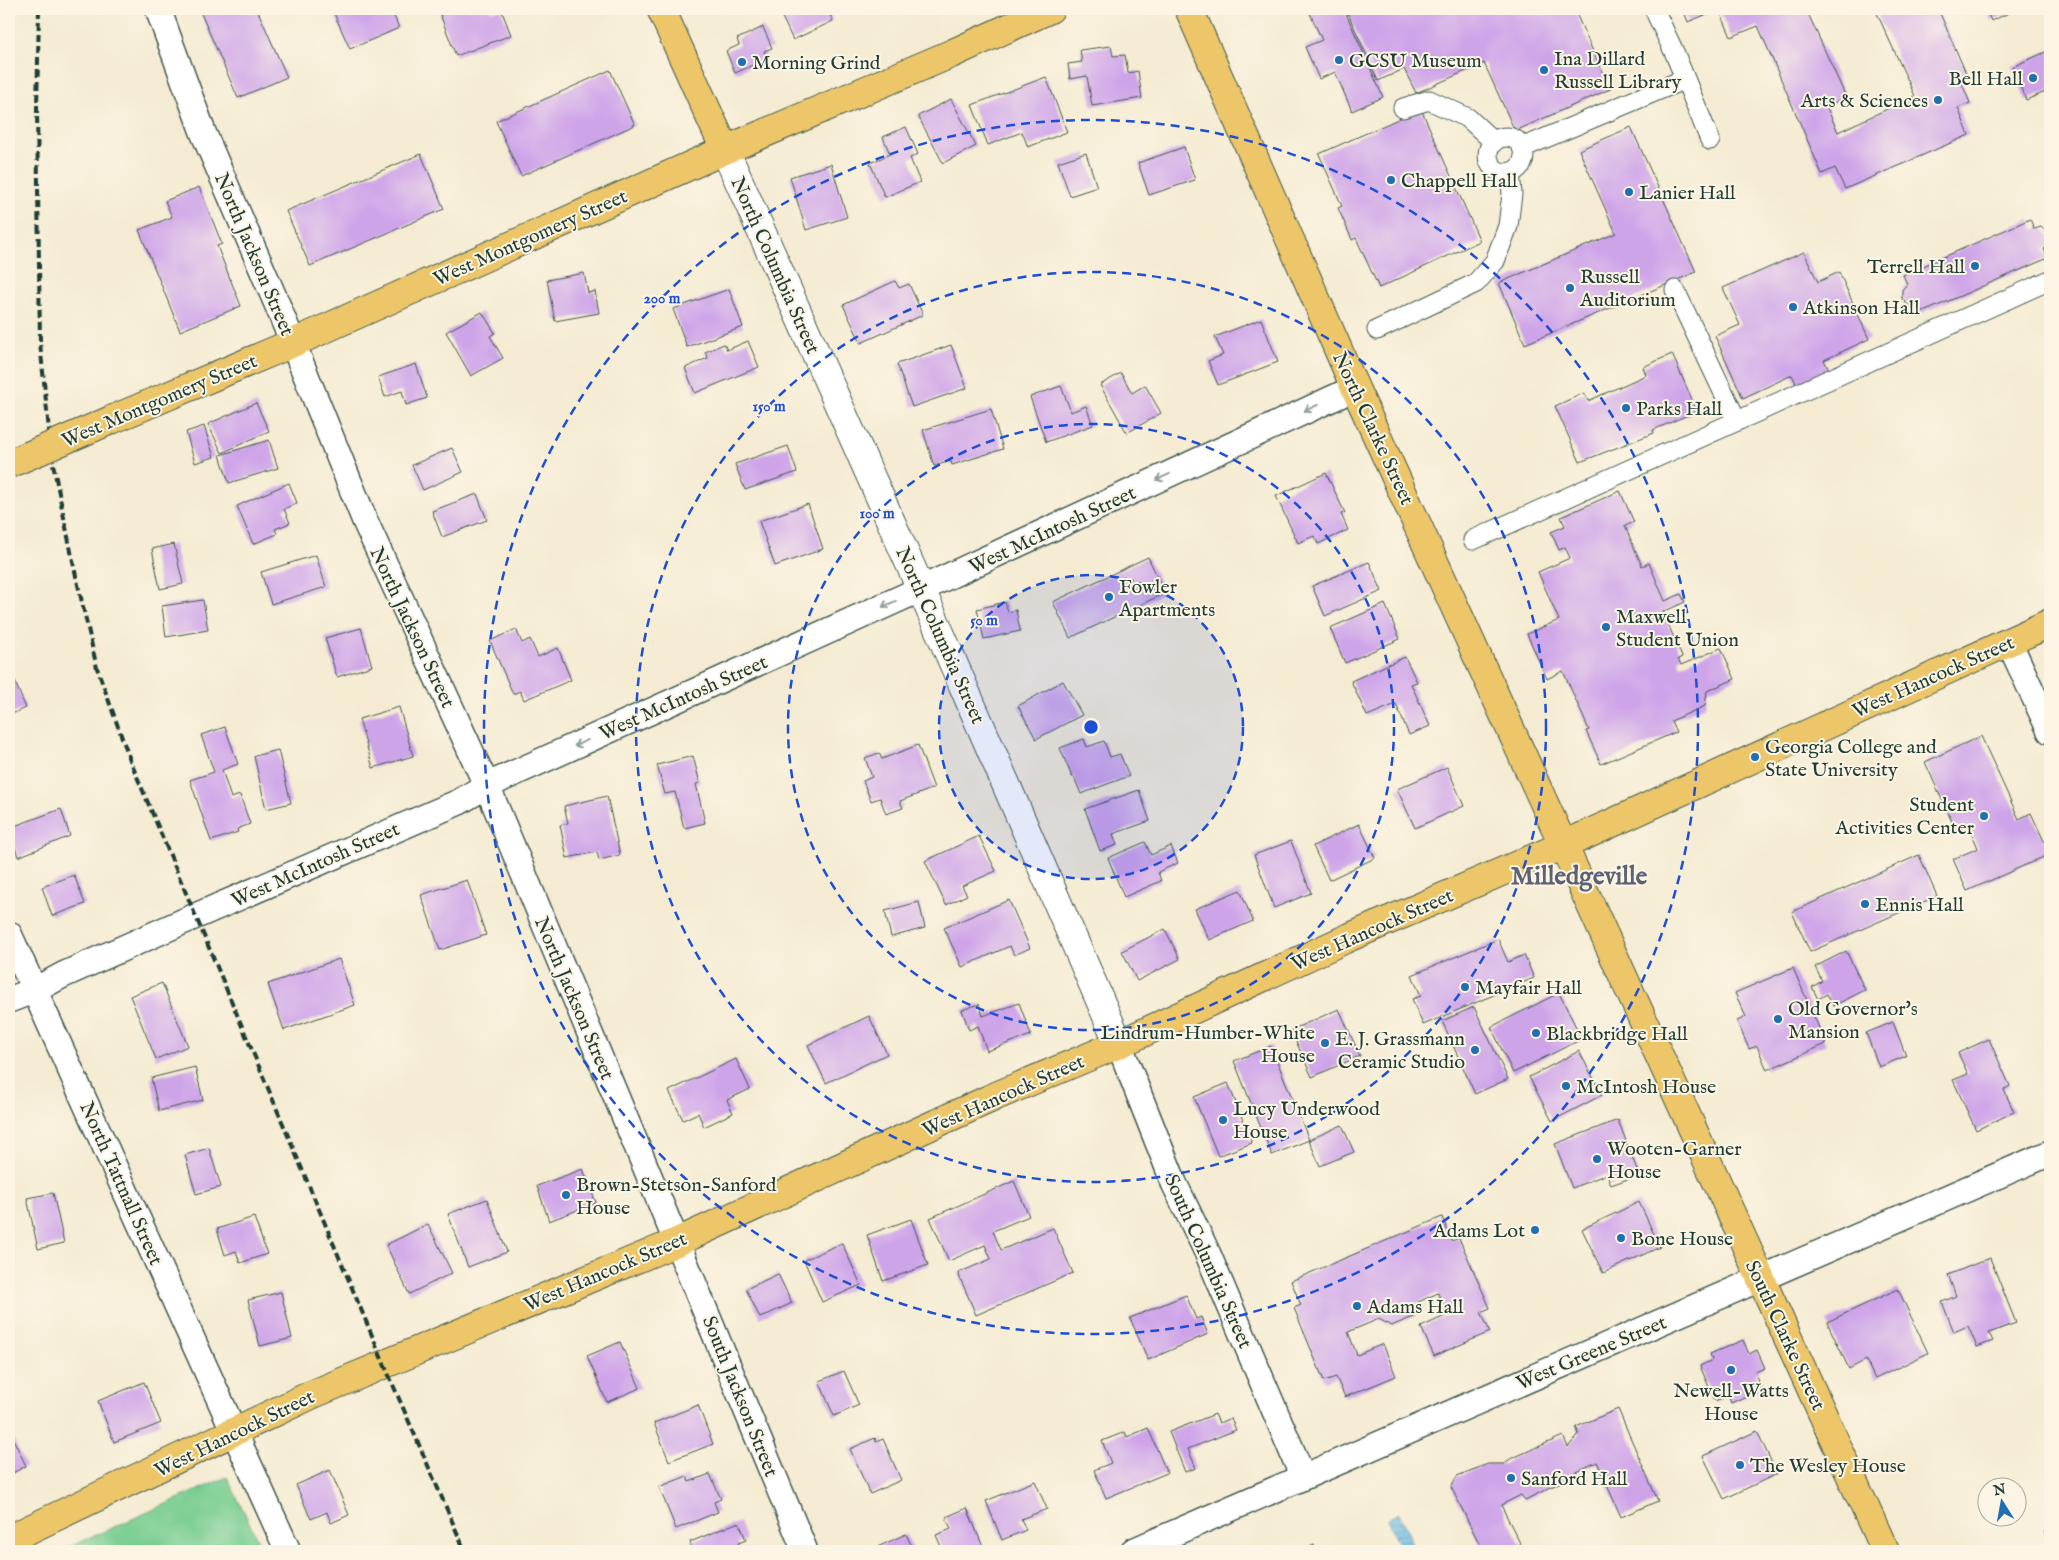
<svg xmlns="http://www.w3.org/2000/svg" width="2059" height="1560" font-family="'IM FELL English',serif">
<defs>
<pattern id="water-rules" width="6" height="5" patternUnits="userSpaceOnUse" patternTransform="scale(1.25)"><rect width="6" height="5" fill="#69bbe4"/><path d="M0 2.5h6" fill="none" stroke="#5699ba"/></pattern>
</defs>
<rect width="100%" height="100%" fill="#fcf5e5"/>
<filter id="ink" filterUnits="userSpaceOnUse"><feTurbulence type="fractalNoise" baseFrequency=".02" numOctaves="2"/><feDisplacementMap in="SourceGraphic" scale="10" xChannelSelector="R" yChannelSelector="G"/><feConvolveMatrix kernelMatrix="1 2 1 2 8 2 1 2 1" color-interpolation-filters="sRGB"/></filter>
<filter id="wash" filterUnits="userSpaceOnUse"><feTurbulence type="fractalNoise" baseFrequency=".0096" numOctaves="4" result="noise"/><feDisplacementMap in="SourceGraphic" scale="20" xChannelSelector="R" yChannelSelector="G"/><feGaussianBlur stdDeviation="1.12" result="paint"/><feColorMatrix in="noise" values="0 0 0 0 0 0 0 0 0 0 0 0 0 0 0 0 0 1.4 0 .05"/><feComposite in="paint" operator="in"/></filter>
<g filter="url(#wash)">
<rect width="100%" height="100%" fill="#f4ebd2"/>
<path fill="#79ce92" stroke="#4c8663" d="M227,1477L263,1551H60Z"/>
<path fill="url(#water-rules)" stroke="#447c8c" d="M1399,1513L1416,1551H1401L1387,1519Z"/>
<g id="blocks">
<path fill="#cea4e9" d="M199,9H257L287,77L238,98Z
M332,9H391L399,28L350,49Z
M438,9H490L491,11L501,9L511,35L456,56Z
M778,9H827L833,21L793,40Z
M1308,9H1344L1383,97L1352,111L1335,72L1319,79L1305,47L1322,40Z
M1346,9H1574L1610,89L1515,131L1484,63L1416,93L1404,69L1378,81Z
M1683,9H1806L1846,97L1826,106L1838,132L1915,96L1875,9H1938L1966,73L1959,76L1970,103L1958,108L1969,135L1845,189L1835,168L1822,174L1758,26L1731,37L1719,9L1688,22Z
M1986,9H2018L1991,21Z
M763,27L772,48L764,51L767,59L735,73L726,51L739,45L737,39Z
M1111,46L1113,56L1125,55L1128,73L1138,71L1142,98L1092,106L1087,76L1070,79L1068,64L1082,62L1080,50Z
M2050,50V90L2026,100L2012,67Z
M610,70L635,125L521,176L496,121Z
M1046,77L1067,132L1028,147L1022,132L988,145L972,105Z
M951,99L976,146L943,163L918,116Z
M1421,109L1480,241L1379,288L1356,238L1352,240L1350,235L1338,208L1342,206L1319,154Z
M906,127L918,154L910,158L920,182L885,197L870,163L890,154L883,137Z
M1631,127L1696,272L1525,344L1499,283L1616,233L1579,150Z
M1184,147L1195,180L1149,195L1138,163Z
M1086,153L1097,187L1070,196L1058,162Z
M421,154L444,209L310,266L286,211Z
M831,164L847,217L806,230L790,177Z
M199,187L222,244L217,246L241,306L180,331L139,230L172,217L165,201Z
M2030,219L2034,229L2041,227L2049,234L2050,246L2044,249L2048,258L1921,313L1917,306L1908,305L1902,299V290L1907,284L1903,275Z
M1804,252L1818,282L1839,272L1869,339L1824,360L1829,370L1797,385L1792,375L1743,398L1715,336L1740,325L1723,288Z
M584,273L588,293L595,291L599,313L555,321L547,280Z
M895,281L899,288L909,284L923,315L861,343L843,305Z
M729,289L743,327L687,347L673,309Z
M482,312L495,333L490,336L503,358L471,376L446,332Z
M1261,319L1278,362L1218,385L1208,361L1223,355L1215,337Z
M748,341L759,367L695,393L685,368L708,358L705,352L724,344L727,350Z
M951,345L967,388L912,407L897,364Z
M1672,354L1697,411L1653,430L1654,433L1580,462L1555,406L1584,393L1588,401L1646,375L1643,367Z
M416,364L427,398L406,405L402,391L385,397L378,377Z
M1121,373L1132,393L1145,385L1161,413L1127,433L1100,385Z
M1061,386L1071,412L1086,406L1093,425L1046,442L1030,397Z
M256,403L269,431L222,453L208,424Z
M991,409L1003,449L952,465L951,461L934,466L923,430Z
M204,426L214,457L195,463L186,432Z
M269,440L278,468L229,483L220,455Z
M788,446L797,472L745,490L735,464Z
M452,448L463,472L423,490L412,465Z
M1326,473L1345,513L1341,514L1348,530L1318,544L1314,536L1298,543L1276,496Z
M289,483L297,503L284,509L290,523L275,529L277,534L253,544L237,506Z
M1620,491L1634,522L1625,526L1642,566L1649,563L1665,601L1681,594L1685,602L1663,612L1682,657L1678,659L1681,665L1721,648L1735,679L1707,691L1705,706L1671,721L1676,732L1601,764L1586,731L1589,730L1563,671L1547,679L1527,634L1559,620L1538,572L1570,558L1565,547L1559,550L1551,532L1565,526L1561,517Z
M477,494L487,520L442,537L432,511Z
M808,504L823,549L775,566L759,521Z
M174,544L183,584L160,589L152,549Z
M316,555L326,587L271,604L261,572Z
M1148,557L1165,593L1070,638L1053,602Z
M1369,562L1382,591L1325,616L1312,586Z
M203,600L208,630L166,637L162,606Z
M1005,602L1008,612L1016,610L1020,631L984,639L977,609Z
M1385,604L1400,639L1345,663L1330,628Z
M361,628L372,666L337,677L325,638Z
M516,629L522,643L530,639L538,657L558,648L571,680L524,700L520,691L513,694L490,641Z
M1405,657L1417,682L1411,684L1430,726L1409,735L1396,704L1367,716L1351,681Z
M9,668L26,708L9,715Z
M1063,681L1082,715L1036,739L1018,706Z
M399,707L413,756L373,768L359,719Z
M225,727L238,764L222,770L231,798L240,795L250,824L237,829L238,832L211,841L190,780L214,772L201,735Z
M1981,736L2019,819L2031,813L2050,854L1967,891L1953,859L1978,848L1969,827L1957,833L1925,762Z
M1084,739L1087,747L1104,741L1110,757L1120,754L1129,776L1081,794L1074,777H1072L1060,748Z
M918,745L934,788L900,801L903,808L886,814L880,798L871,801L863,781L872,777L865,758L879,753L882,759Z
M278,750L291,803L266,809L254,756Z
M693,756L700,783L696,784L705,823L684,828L675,792L665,794L657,765Z
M1447,767L1464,806L1415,828L1397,789Z
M1139,790L1150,821L1113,834L1117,845L1100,851L1085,809Z
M607,796L620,855L599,860L597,852L567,858L560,825L568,823L564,806Z
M61,809L70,836L18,857L9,828Z
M1359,824L1375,858L1329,880L1313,846Z
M979,836L996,871L962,886L967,895L946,905L925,861Z
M1291,841L1311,893L1274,908L1254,855Z
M1145,842L1151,855L1171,846L1178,863L1158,872L1161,881L1124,897L1108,858Z
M1919,855L1937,896L1810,952L1792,912Z
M74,875L85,904L52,916L42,887Z
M467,880L486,935L440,950L421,895Z
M1240,890L1253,921L1209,940L1195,909Z
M1009,900L1030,948L1014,955L1010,946L962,967L944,928Z
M919,902L925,928L891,937L885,911Z
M1165,929L1180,959L1137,981L1122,951Z
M1498,939L1508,962L1524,955L1534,978L1423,1025L1412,999L1421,996L1412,975Z
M1846,951L1865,990L1833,1006L1827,994L1818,999L1812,987L1822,981L1815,967Z
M339,959L355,1005L284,1030L268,984Z
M1793,968L1826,1044L1767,1070L1757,1046L1749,1049L1737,1021L1746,1017L1735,993Z
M162,983L188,1046L156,1059L130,996Z
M1559,993L1582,1039L1513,1073L1491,1027Z
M1019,1003L1031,1035L987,1051L978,1026L969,1030L962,1010L979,1004L983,1016Z
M1474,1007L1508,1079L1475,1094L1442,1021Z
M1339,1009L1360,1056L1312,1077L1291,1030Z
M869,1016L887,1054L826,1083L808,1045Z
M1893,1022L1906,1056L1879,1067L1866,1033Z
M1989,1039L2010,1086L2004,1090L2014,1112L1976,1130L1953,1080L1968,1074L1958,1053Z
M1271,1046L1309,1140L1272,1155L1234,1061Z
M1579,1051L1602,1095L1552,1121L1529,1077Z
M736,1059L750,1089L727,1100L733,1113L704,1127L698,1113L683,1120L669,1091Z
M195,1067L203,1100L159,1111L151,1078Z
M1228,1083L1252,1143L1218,1156L1194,1097Z
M1618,1120L1639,1175L1611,1185L1607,1174L1572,1188L1555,1144Z
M1342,1125L1354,1152L1320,1166L1309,1140Z
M209,1148L221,1187L196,1194L185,1155Z
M583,1169L596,1203L549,1221L537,1186Z
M1014,1181L1029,1216L993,1231L1001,1250L1053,1228L1073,1273L976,1315L958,1273L991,1259L985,1245L949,1261L930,1218Z
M53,1193L64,1243L38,1249L27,1198Z
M487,1199L507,1252L468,1267L448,1214Z
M1639,1202L1660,1247L1603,1273L1582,1229Z
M254,1217L267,1254L240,1263L236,1251L225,1255L217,1229Z
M1442,1217L1452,1241L1459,1238L1490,1308L1481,1312L1490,1332L1434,1356L1421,1327L1447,1315L1438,1293L1416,1303V1316L1391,1326L1379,1319L1348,1332L1357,1355L1383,1344L1396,1376L1345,1397L1336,1377L1324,1381L1294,1308L1301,1305L1291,1281Z
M911,1219L928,1265L883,1281L867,1235Z
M428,1224L452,1273L409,1294L386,1245Z
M842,1243L861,1285L822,1302L804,1260Z
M1990,1258L2016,1323L1989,1333L1993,1341L1977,1347L1968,1326L1954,1332L1942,1302L1956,1296L1948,1275Z
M778,1274L792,1303L760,1318L746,1289Z
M1898,1289L1928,1353L1875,1379L1866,1360L1849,1369L1827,1322Z
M281,1292L292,1338L260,1346L248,1300Z
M1186,1295L1196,1319L1201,1317L1208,1334L1148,1360L1130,1318Z
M1743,1340L1749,1354L1757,1350L1765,1368L1755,1372L1762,1389L1731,1403L1728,1395L1715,1401L1700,1366L1712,1360L1710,1354Z
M620,1342L640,1388L607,1402L587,1356Z
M844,1371L859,1405L834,1416L819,1381Z
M144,1382L161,1423L114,1442L98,1401Z
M698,1405L713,1444L669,1461L654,1423Z
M1618,1409L1658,1501L1621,1517L1597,1462L1569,1475L1565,1480L1525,1500L1521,1495L1501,1505L1524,1551H1483L1451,1487L1457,1476L1488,1464H1505L1510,1459L1563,1436L1568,1447L1579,1434L1576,1427Z
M1215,1414L1219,1423L1231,1418L1236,1430L1188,1449L1196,1468L1185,1472L1169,1432Z
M1148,1428L1167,1473L1106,1498L1094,1470L1111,1463L1102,1441L1125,1432L1127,1437Z
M9,1430L26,1466L9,1475Z
M1757,1431L1777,1474L1724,1499L1703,1456Z
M875,1438L876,1442L883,1439L901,1480L870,1494L850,1449Z
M330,1470L349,1515L331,1523L327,1512L311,1519L296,1485Z
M710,1474L721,1499L714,1502L718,1512L676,1529L659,1487L687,1476L689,1482Z
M1035,1481L1047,1509L1021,1519L1026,1530L1002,1540L986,1501Z
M967,1508L983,1547L972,1551H943L936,1535L951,1529L946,1517Z
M739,1522L746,1540L738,1543L741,1551H693L690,1542Z
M2050,1530V1549L2044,1532Z
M906,1534L914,1551H874L873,1549Z
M1314,1545L1317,1551H1301Z"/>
</g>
</g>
<g filter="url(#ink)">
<use href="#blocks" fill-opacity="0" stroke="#3f574c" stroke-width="1"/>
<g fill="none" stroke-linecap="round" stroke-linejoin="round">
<g stroke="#3f574c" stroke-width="21">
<path id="pedestrian" d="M1654,9L1675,54L1710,140
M1403,108L1429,100L1468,118L1494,142
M1488 155a18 18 0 1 1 36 0a18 18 0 1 1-36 0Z
M1522,148L1685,79
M1675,290L1737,421
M1377,330L1476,283L1495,261L1508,226L1512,194L1510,172
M1473,540L2050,280"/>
</g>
<g stroke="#3f574c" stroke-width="28">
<path id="minor" d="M158,9L203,132L277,304L365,521L490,793L805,1551
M2009,642L2050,731
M9,934L288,1551
M9,1000L35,990L63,975L182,922L459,802L486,786L921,589L1355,388
M1119,1044L1174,1183L1207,1252L1303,1477
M1133,1551L2050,1153"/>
</g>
<g stroke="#3f574c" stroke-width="30">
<path id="tertiary" d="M725,150L921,589L1119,1044"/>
</g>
<g stroke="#3f574c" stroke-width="30">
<path id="primary" d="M661,9L725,150
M1189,9L1355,388L1885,1551
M111,420L293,343L725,150L951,54L1050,9
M9,1539L311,1395L677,1242L996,1096L1119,1044L1350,937L1564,845L2050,623"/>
</g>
<use href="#pedestrian" stroke="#fff" stroke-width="19"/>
<use href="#minor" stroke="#fff" stroke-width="25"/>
<use href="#tertiary" stroke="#fff" stroke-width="28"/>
<use href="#primary" stroke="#ecc669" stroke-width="28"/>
<path stroke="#1f3d34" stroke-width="4" stroke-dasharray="8 4" stroke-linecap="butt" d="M39,9L37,109L40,343L52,459L76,576L97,668L130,760L384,1364L465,1551"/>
<g stroke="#3f574c" stroke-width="30" stroke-linecap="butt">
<path id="primary-bridge" d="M9,464L111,420"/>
</g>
<use href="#primary-bridge" stroke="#ecc669" stroke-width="28"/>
</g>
<defs><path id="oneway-shaft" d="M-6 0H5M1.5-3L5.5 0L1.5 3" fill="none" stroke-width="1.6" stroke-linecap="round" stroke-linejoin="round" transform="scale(1.25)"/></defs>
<g stroke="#8f9e9a">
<use href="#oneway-shaft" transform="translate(1311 408) rotate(155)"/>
<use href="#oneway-shaft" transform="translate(1163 477) rotate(155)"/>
<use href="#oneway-shaft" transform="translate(889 604) rotate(156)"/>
<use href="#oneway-shaft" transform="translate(581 743) rotate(156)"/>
</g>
</g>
<circle cx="1091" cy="727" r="152" fill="#1d4ed8" fill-opacity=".12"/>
<g fill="none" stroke="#1d4ed8" stroke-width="2.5" stroke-dasharray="9 6">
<circle cx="1091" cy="727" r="152"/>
<circle cx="1091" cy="727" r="303"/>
<circle cx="1091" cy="727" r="455"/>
<circle cx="1091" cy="727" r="607"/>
</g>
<g fill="#1f6fb2" stroke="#fcf5e5" stroke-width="2">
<circle cx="1339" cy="60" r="5"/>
<circle cx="742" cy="62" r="5"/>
<circle cx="1544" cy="70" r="5"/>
<circle cx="2033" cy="78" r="5"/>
<circle cx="1938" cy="100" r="5"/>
<circle cx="1391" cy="180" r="5"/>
<circle cx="1629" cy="192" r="5"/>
<circle cx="1975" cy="266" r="5"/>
<circle cx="1570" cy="288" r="5"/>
<circle cx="1793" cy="307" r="5"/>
<circle cx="1626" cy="408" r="5"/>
<circle cx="1109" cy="597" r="5"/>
<circle cx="1606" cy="627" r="5"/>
<circle cx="1755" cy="757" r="5"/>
<circle cx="1984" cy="816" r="5"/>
<circle cx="1865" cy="904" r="5"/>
<circle cx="1465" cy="987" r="5"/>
<circle cx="1778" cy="1019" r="5"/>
<circle cx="1536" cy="1033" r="5"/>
<circle cx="1325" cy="1043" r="5"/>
<circle cx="1475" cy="1050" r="5"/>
<circle cx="1566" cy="1086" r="5"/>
<circle cx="1223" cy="1120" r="5"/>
<circle cx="1597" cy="1159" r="5"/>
<circle cx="566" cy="1195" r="5"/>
<circle cx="1535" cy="1230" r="5"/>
<circle cx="1621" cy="1238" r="5"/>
<circle cx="1357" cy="1306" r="5"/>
<circle cx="1731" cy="1370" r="5"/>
<circle cx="1740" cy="1465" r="5"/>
<circle cx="1511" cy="1478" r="5"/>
</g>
<g text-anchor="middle" stroke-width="4" stroke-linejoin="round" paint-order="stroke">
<g font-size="20" fill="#1f3d34" stroke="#fcf5e5" text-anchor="start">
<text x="1554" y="65">Ina Dillard<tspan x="1554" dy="23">Russell Library</tspan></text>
<text x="1349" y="67">GCSU Museum</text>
<text x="752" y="69">Morning Grind</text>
<text x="2023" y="85" text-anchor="end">Bell Hall</text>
<text x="1928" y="107" text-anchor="end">Arts &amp; Sciences</text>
<text x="1401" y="187">Chappell Hall</text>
<text x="1639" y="199">Lanier Hall</text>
<text x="1965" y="273" text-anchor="end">Terrell Hall</text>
<text x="1580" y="283">Russell<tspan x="1580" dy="23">Auditorium</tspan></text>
<text x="1803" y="314">Atkinson Hall</text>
<text x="1636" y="415">Parks Hall</text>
<text x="1119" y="593">Fowler<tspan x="1119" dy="23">Apartments</tspan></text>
<text x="1616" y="623">Maxwell<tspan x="1616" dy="23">Student Union</tspan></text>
<text x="1765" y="753">Georgia College and<tspan x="1765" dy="23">State University</tspan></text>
<text x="1974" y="811" text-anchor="end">Student<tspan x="1974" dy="23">Activities Center</tspan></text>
<text x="1875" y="911">Ennis Hall</text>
<text x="1475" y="994">Mayfair Hall</text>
<text x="1788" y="1015">Old Governor's<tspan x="1788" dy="23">Mansion</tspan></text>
<text x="1315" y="1039" text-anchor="end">Lindrum-Humber-White<tspan x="1315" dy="23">House</tspan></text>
<text x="1546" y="1040">Blackbridge Hall</text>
<text x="1465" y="1045" text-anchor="end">E. J. Grassmann<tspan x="1465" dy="23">Ceramic Studio</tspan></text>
<text x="1576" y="1093">McIntosh House</text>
<text x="1233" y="1115">Lucy Underwood<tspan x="1233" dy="23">House</tspan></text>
<text x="1607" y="1155">Wooten-Garner<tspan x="1607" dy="23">House</tspan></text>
<text x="576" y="1191">Brown-Stetson-Sanford<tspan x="576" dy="23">House</tspan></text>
<text x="1525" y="1237" text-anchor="end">Adams Lot</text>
<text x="1631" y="1245">Bone House</text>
<text x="1367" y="1313">Adams Hall</text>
<text x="1731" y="1397" text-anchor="middle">Newell-Watts<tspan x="1731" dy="23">House</tspan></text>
<text x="1750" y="1472">The Wesley House</text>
<text x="1521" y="1485">Sanford Hall</text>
</g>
<g font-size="20" fill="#1f3d34" stroke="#fcf5e5">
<text transform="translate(530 237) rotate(-24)" y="7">West Montgomery Street</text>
<text transform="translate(255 254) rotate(67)" y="7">North Jackson Street</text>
<text transform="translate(776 265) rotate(66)" y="7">North Columbia Street</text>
<text transform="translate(159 400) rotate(-23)" y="7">West Montgomery Street</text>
<text transform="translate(1374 428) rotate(65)" y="7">North Clarke Street</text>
<text transform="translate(1052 529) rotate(-25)" y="7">West McIntosh Street</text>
<text transform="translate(413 627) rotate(65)" y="7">North Jackson Street</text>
<text transform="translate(941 635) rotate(66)" y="7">North Columbia Street</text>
<text transform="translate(1933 676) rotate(-24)" y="7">West Hancock Street</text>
<text transform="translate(683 697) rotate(-24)" y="7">West McIntosh Street</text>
<text transform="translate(315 864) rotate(-24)" y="7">West McIntosh Street</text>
<text transform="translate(1372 929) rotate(-24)" y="7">West Hancock Street</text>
<text transform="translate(575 998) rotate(67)" y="7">North Jackson Street</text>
<text transform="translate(1003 1095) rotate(-24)" y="7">West Hancock Street</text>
<text transform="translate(122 1183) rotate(66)" y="7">North Tattnall Street</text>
<text transform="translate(1209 1261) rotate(66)" y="7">South Columbia Street</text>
<text transform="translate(605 1271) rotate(-23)" y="7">West Hancock Street</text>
<text transform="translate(1786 1335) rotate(65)" y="7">South Clarke Street</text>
<text transform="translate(1591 1352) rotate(-23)" y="7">West Greene Street</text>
<text transform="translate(741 1396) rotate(68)" y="7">South Jackson Street</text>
<text transform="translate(234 1433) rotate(-26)" y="7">West Hancock Street</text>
</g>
<g font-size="25" font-weight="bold" fill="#5c6173" stroke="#fcf5e5">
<text x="1579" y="884">Milledgeville</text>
</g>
</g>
<circle cx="1091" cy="727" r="8" fill="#1d4ed8" stroke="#fcf5e5" stroke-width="2.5"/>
<g font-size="15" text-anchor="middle" font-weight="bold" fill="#1d4ed8" stroke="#fcf5e5" stroke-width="4" stroke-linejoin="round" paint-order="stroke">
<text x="662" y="303">200 m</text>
<text x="769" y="411">150 m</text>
<text x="877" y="518">100 m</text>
<text x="984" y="625">50 m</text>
</g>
<rect width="2059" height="1560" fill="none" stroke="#fcf5e5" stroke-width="30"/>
<g transform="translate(2002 1502) rotate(349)"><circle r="24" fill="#fcf5e5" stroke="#a4ab9e"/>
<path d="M0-4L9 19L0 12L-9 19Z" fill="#1f6fb2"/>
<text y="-8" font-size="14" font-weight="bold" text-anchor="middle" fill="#1f3d34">N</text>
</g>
</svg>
